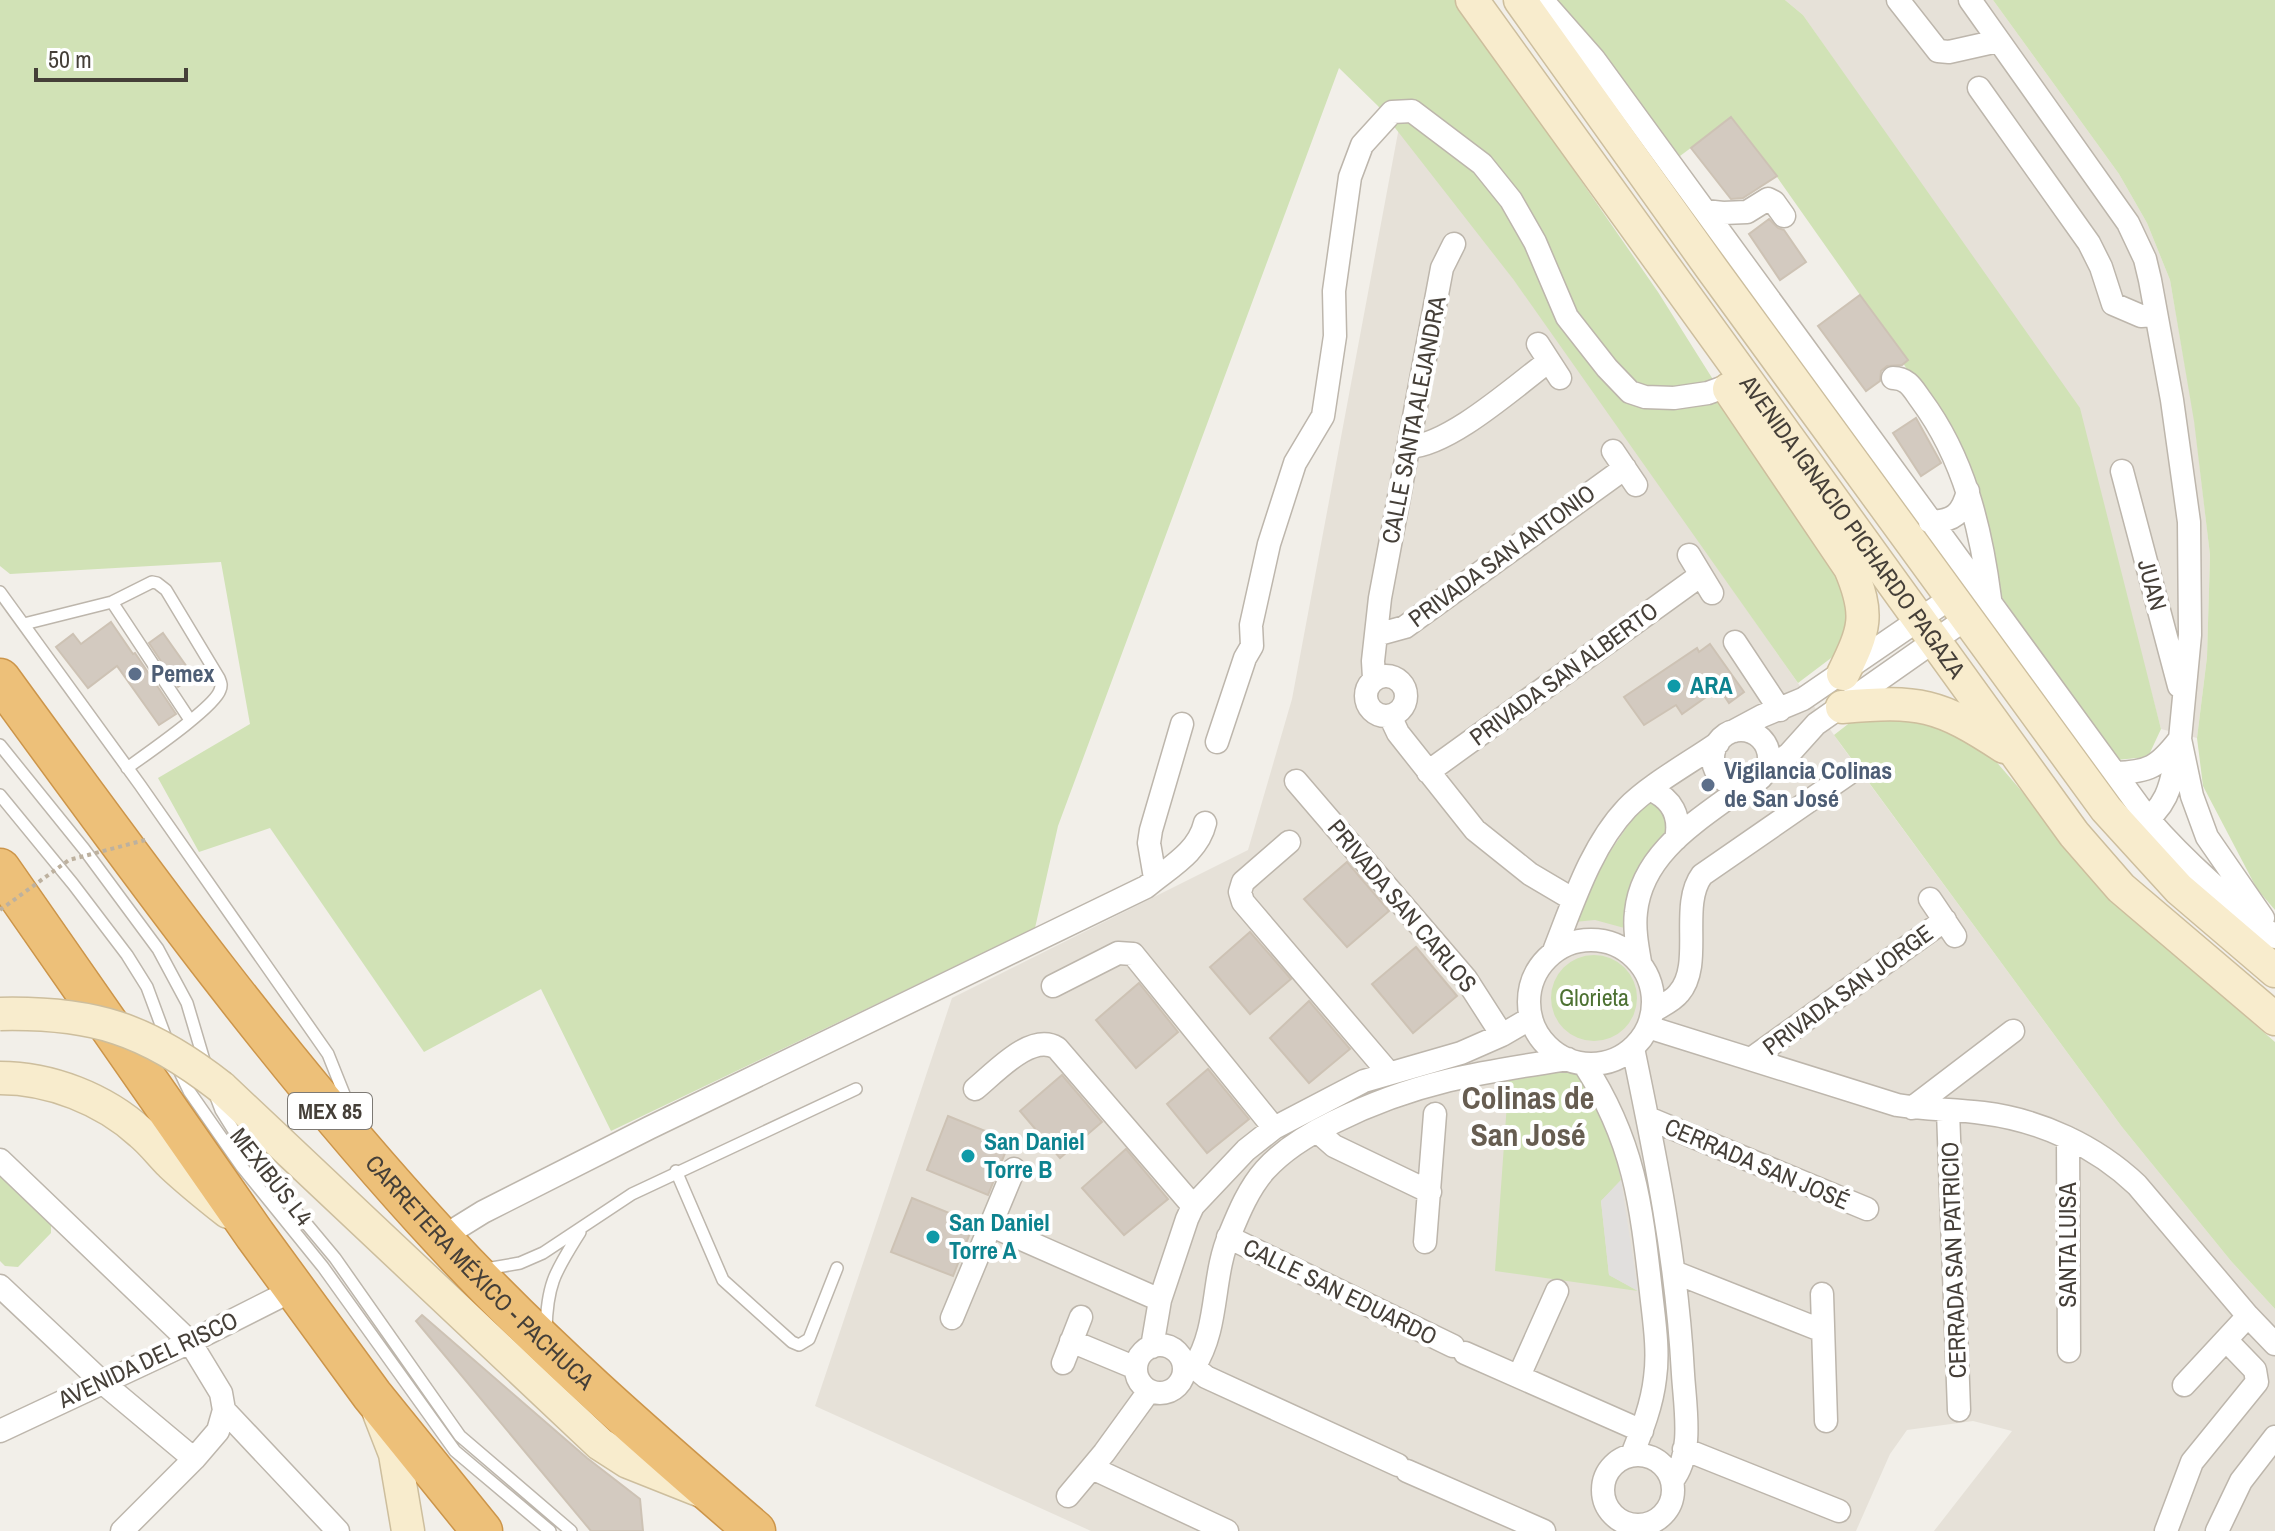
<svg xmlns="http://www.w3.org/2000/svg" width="2275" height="1531" font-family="'Archivo Narrow',sans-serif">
<rect width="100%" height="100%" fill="#f2efe9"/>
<path fill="#e6e1d8" d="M1785,0H1993L2119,174L2147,223L2170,280L2194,417L2210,555L2207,657L2197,738L2161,729L2076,408L1803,15Z
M1400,122L1609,412L1841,745L2122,1127L2231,1261L2275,1309V1531H1934L2012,1431L1973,1421L1907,1430L1890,1454L1856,1531H1091L815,1406L952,998L1248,850L1292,699Z"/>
<path fill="#d1e2b6" d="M0,0H1456L1658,292L1853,602L1843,649L1798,683L1513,279L1378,106L1339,68L1058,826L1035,928L611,1131L541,989L424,1052L270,828L199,852L158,778L250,724L221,562L10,574L0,566Z
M1555,0H1785L1803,15L2080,408L2161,729L2148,757L2116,760L1999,593L1960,453L1860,295L1777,177L1731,118L1680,156Z
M1993,0H2275V910L2257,889L2203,786L2197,738L2207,657L2210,555L2194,421L2170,280L2147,223L2119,174Z
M1902,711L1987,751L2126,912L2275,1042V1309L2231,1261L2122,1127L1834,735L1852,721Z
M1650,801L1665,803L1667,831C1638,859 1629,889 1628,929L1595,920L1574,922L1604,861L1641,806Z
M1551 998a43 43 0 1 1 86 0a43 43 0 1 1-86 0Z
M1563,1068L1583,1074L1607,1119L1621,1180L1601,1201L1609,1275L1638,1291L1495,1271L1509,1075Z
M0,1171L51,1219V1233L18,1267L5,1266L0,1261Z"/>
<path fill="#e1dfdd" d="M1621,1180L1638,1291L1609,1275L1601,1201Z"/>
<path fill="#d3cac0" stroke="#cdc2b4" stroke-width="2" d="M1731,117L1777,176L1743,198L1731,199L1691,148Z
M1769,219L1778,228L1784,230L1806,262L1780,280L1749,234Z
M1860,295L1908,360L1902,365L1887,366L1881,371L1880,381L1866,391L1818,326Z
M1916,418L1941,463L1921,476L1893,433Z
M111,622L133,654L135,653L176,714L159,725L117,666L88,688L56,647L73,634L81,644Z
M163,633L194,677L178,687L149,643Z
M1710,644L1744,692L1729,703L1719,688L1682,714L1676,705L1644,725L1624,697L1697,648L1699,652Z
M1347,862L1389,911L1347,947L1304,899Z
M1250,932L1291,979L1250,1014L1210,967Z
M1416,947L1457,996L1413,1033L1372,984Z
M1139,983L1178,1032L1136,1068L1096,1020Z
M1309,1001L1350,1049L1309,1083L1270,1038Z
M1208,1069L1249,1119L1207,1153L1167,1104Z
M1062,1075L1102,1122L1060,1158L1020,1111Z
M948,1116L1010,1141L988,1195L927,1170Z
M1126,1149L1168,1199L1124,1235L1082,1188Z
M912,1198L974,1223L953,1276L891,1252Z
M422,1315L587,1458L640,1499L643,1531H591L416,1321Z"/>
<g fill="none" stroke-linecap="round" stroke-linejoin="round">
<g stroke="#bdb6ac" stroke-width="14">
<path id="lane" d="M0,592L140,785L328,1054L354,1119
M112,602L190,720
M24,624L112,602L152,582L157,583L166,590L219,678C221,683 222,685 220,690C215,707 145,755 127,768
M0,745L84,849L158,949L187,1003L206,1067
M0,795L73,884L127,955L147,987L167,1041
M178,1068L189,1091L242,1167L323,1267L455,1451L550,1531
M215,1094L221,1110L249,1155L335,1258L460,1436L571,1531
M676,1171L723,1280L792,1342L799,1345L809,1339L837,1268
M483,1266L492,1268L520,1263L543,1253L632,1194L856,1089
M546,1330C547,1282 556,1271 580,1232"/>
</g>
<g stroke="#bdb6ac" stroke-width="25">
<path id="street" d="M1542,0L1594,59L2149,820C2187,864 2230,900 2275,937
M1898,0L1938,51L1949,52L1998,41
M1970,0L2128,223L2145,259L2150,280L2172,400L2189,522L2190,635L2180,739L2192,796L2207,837L2263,918
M1979,88L2089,243L2101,267L2113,304L2141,316L2156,315
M1705,211L1723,213L1747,212L1768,199L1774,202L1784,216
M1538,344L1560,378
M1893,378C1908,378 1913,389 1921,400C1964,458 1981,528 1990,599
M1409,447C1450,445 1514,387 1549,361
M1613,451L1636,485
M2122,471L2179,686
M1930,522C1954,521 1962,514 1968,491
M1689,555L1712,593
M1376,635L1405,627L1625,468
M1735,642L1780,710
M1366 696a20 20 0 1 1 40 0a20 20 0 1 1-40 0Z
M1374,678L1373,661L1380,598L1442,268L1454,244
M1390,716L1398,733L1475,830L1530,874L1574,900
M1713 758a28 28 0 1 1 56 0a28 28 0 1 1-56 0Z
M1734,731L1762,716L1803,699L1952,597
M1217,742L1245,658L1252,646L1251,625L1269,544L1295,463L1323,416L1335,336L1334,291L1350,177L1362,145L1392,112L1412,111L1482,164L1511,200L1535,242L1567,317L1607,368L1630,392L1645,397L1674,398L1708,393L1727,386
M1766,771L1789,754L1816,724L1967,618
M1428,772L1701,575
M2115,773C2149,772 2158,767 2179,740
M1296,781L1466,979L1502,1035
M1651,790C1672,799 1681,816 1676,839
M2137,828C2171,804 2171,783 2179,744
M1289,842L1243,882L1240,892L1243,902L1388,1072
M1155,878L1149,843L1151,830L1182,724
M1930,899L1955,936
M1529 1002a62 62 0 1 1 124 0a62 62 0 1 1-124 0Z
M1554,951C1573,903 1591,846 1627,808C1649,785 1691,762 1718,743
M1640,962C1637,945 1634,928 1636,912C1642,852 1699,820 1743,787
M1053,986L1118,953L1133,954L1274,1128
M1653,1011C1661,1006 1673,1001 1679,993C1704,964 1679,906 1702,875L1848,774
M1648,1027L1897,1105C1926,1110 1954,1109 1983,1113C2040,1120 2096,1146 2137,1185L2248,1316L2275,1344
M1633,1048C1656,1159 1677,1261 1683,1374C1685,1407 1694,1454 1672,1481
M1751,1059L1945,920
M1584,1064C1634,1141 1641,1203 1651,1292C1654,1320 1659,1350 1655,1378C1652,1405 1642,1430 1632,1455
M975,1089C995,1073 1031,1032 1057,1048L1193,1206
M1912,1108L2013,1031
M1948,1111L1959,1410
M1648,1118L1867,1209
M1317,1131L1334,1146L1430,1192
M2068,1138L2069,1351
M0,1160L190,1342L221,1393L224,1410L218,1431L194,1459L122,1531
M992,1226L1160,1300
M1228,1237L1453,1346
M441,1238L483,1212L649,1128L1146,887C1168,868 1198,853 1205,823
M1425,1242L1435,1114
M1674,1272L1823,1331
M0,1286L102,1382L194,1459
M1822,1294L1826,1421
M952,1318L1014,1169
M1071,1341L1136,1368
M1136 1369a24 24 0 1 1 48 0a24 24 0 1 1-48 0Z
M1152,1347L1160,1300L1187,1219L1193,1206L1246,1150L1274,1128L1364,1081L1461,1053L1502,1035L1531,1018
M1465,1353L1642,1431
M1063,1363L1081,1317
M1194,1367L1206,1377L1398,1465
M1184,1371L1194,1367C1220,1326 1211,1277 1230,1234C1239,1212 1249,1188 1265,1170C1284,1149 1309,1134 1334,1122C1414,1082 1481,1072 1568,1059
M1519,1376L1557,1291
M2184,1385L2248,1316
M224,1410L338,1531
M0,1431L190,1342L295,1289
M1684,1449L1839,1511
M1603 1490a35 35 0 1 1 70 0a35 35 0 1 1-70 0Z
M1092,1468L1227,1531
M1407,1471L1544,1531
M1068,1496L1104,1453L1149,1391
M2166,1531L2192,1462L2257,1382L2255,1370L2226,1340
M2217,1531L2241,1481L2275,1437"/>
</g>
<g stroke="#cdbe9d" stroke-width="35">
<g id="secondary">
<path id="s1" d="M1472,0L2074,834L2121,888L2275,1019"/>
<path d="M1520,0L1712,269L2106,809L2179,889L2275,971"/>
<path d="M1729,389L1850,568C1870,615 1865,629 1843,674"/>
<path d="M1842,707C1919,700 1939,704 2004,747"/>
<path d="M0,1078C50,1078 104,1099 141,1133C152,1142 161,1154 171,1164C189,1181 209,1197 228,1212"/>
<path d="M221,1087L600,1444L628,1462L701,1491"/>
<path d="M379,1413L395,1454L408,1531"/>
</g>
</g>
<g stroke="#cc954a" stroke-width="43">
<g id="highway">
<path id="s2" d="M0,679C140,871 280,1064 442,1239C539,1344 646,1437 755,1531"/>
<path d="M0,869L255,1235L372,1395L482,1531"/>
</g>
</g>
<use href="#lane" stroke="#fff" stroke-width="11"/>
<use href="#street" stroke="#fff" stroke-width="22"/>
<use href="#secondary" stroke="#f8eccd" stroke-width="32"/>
<use href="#highway" stroke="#edc079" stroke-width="40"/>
<g stroke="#cdbe9d" stroke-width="35" stroke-linecap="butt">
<path id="secondary-bridge" d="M0,1014C93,1012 147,1029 221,1087"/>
</g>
<path stroke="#bdb19f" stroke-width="4" stroke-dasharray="4 4" stroke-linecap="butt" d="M0,910L69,860L149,839"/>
<use href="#secondary-bridge" stroke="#f8eccd" stroke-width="32"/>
</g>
<g fill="#5c6f8a" stroke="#fff" stroke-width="3">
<circle cx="135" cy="674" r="8"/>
<circle cx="1708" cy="785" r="8"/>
</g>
<g fill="#0f9aa8" stroke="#fff" stroke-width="3">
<circle cx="1674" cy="686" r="8"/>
<circle cx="968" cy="1156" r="8"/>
<circle cx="933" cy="1237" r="8"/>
</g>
<g text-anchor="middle" stroke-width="8" stroke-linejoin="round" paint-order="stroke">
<rect fill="#fff" stroke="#7d7974" stroke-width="2" x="288" y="1093" width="84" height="36" rx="6"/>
<g font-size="22" font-weight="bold" fill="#453f38">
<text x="330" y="1119">MEX 85</text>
</g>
<g font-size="24" fill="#453f38" stroke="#fff">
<text transform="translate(1414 420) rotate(-79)" y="8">CALLE SANTA ALEJANDRA</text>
<text dy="8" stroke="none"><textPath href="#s1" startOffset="650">AVENIDA IGNACIO PICHARDO PAGAZA</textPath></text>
<text transform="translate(1502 556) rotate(-36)" y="8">PRIVADA SAN ANTONIO</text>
<text transform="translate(2152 585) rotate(75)" y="8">JUAN</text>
<text transform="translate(1564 674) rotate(-36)" y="8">PRIVADA SAN ALBERTO</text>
<text transform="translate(1402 906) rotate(50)" y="8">PRIVADA SAN CARLOS</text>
<text transform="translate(1848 990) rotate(-36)" y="8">PRIVADA SAN JORGE</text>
<text transform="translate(1757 1164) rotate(23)" y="8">CERRADA SAN JOSÉ</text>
<text transform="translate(271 1177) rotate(52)" y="8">MEXIBÚS L4</text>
<text transform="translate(2068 1245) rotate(-90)" y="8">SANTA LUISA</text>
<text transform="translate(1954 1260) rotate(-92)" y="8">CERRADA SAN PATRICIO</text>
<text dy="8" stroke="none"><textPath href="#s2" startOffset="764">CARRETERA MÉXICO - PACHUCA</textPath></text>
<text transform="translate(1340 1292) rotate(26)" y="8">CALLE SAN EDUARDO</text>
<text transform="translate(148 1360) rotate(-25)" y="8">AVENIDA DEL RISCO</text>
</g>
<g font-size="24" font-weight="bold" fill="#4e5e75" stroke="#fff" text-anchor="start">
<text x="151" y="682">Pemex</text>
<text x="1724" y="779">Vigilancia Colinas<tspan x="1724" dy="28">de San José</tspan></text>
</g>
<g font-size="24" font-weight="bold" fill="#0d838f" stroke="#fff" text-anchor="start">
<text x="1690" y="694">ARA</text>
<text x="984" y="1150">San Daniel<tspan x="984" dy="28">Torre B</tspan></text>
<text x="949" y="1231">San Daniel<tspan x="949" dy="28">Torre A</tspan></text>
</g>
<g font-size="24" fill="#4d7132" stroke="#fff">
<text x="1594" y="1006">Glorieta</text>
</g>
<g font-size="32" font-weight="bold" fill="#675d51" stroke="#fff">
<text x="1528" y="1109">Colinas de<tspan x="1528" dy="37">San José</tspan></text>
</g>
</g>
<path d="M36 68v12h150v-12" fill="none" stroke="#453f38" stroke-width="4"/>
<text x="48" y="68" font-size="24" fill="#453f38" stroke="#ffffff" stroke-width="6" paint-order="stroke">50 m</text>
</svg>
